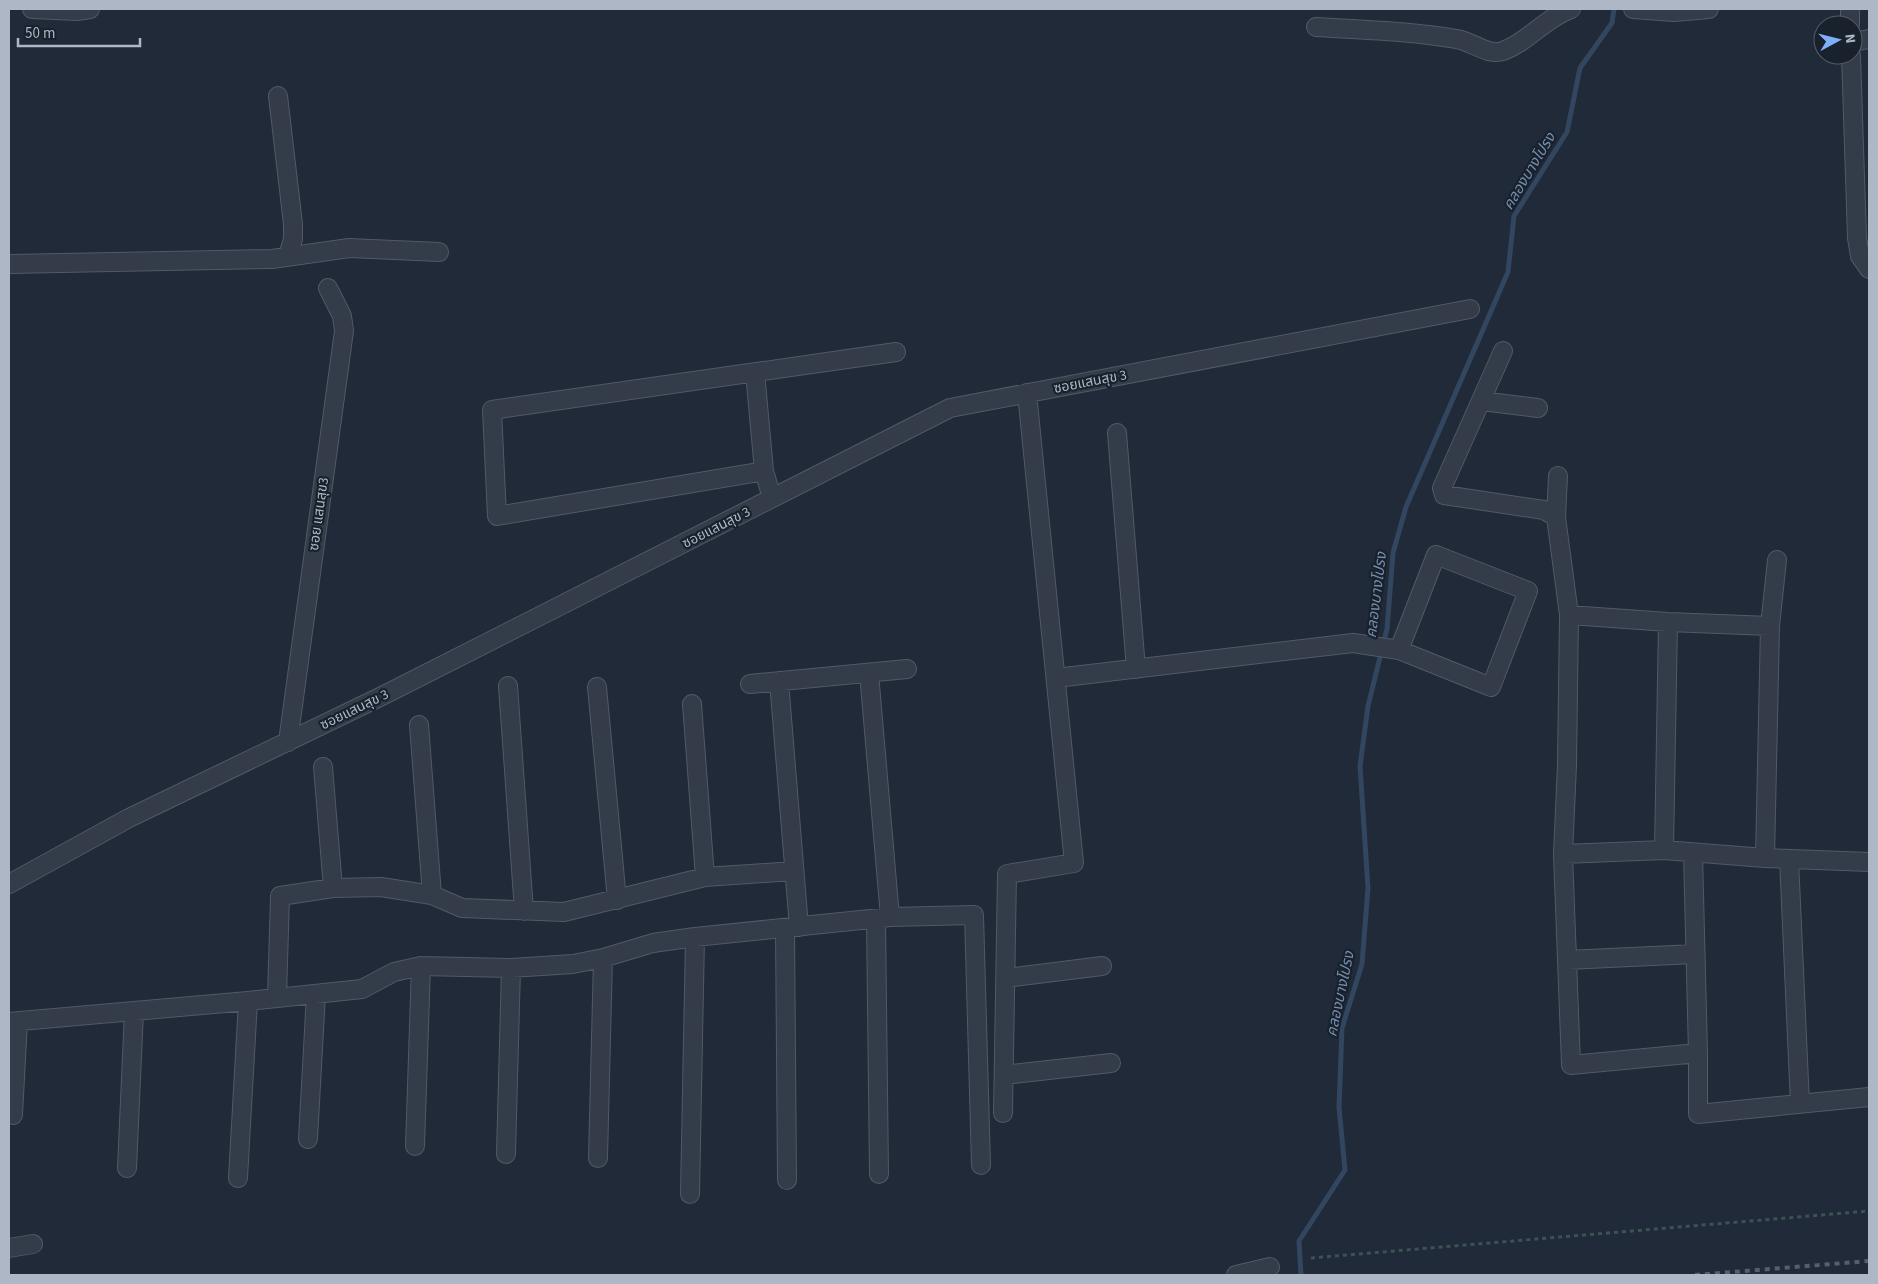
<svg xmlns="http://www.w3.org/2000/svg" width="1878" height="1284" font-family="'Source Sans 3','Noto Sans Thai',sans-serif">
<rect width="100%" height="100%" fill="#202a38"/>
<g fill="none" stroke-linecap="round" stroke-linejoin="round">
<path stroke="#334660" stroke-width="5" d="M1301,1275L1299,1241L1345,1170L1339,1107L1342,1028L1362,964L1368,888L1360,766L1368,706L1387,629L1393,553L1406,507L1508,272L1514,216L1567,132L1580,68L1612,23L1614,9"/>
<g stroke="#515a66" stroke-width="20">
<path id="minor" d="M32,9L77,11L90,9
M1633,9L1674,12L1709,9
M1850,9V25
M1316,27C1363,30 1410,31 1456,39C1472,41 1487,56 1503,51C1528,42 1545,18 1571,9
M1853,42L1869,39
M1851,55L1857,238L1860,256L1869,269
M278,96L293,224V239L288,256
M9,264L272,259L349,248L439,252
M1503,351L1442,488L1444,495L1544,510L1556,517L1569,615L1567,765L1563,854L1571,1065L1698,1053
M755,372L764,471L772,498
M1481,401L1538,408
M1117,433L1136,669
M764,471L497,516L492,410L896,352
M1556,517L1558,476
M1436,555L1528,591L1491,687L1399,650Z
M1569,615L1668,622L1770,626
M869,673L890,917
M1056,678L1353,643L1399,650
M779,681L799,927
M750,684L907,669
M508,686L524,911
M597,687L617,900
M692,704L705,877
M419,725L432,895
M288,742L344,331L342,316L328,288
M323,767L333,888
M1664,850L1668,622
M1693,853L1698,1053V1114L1869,1097
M1563,854L1664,850L1765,858L1869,862
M1765,858L1770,626L1777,560
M1789,859L1800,1104
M9,884L129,818L380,697L950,408L1470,309
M876,919L879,1174
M785,928L787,1180
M1567,960L1695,954
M1006,978L1102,966
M277,997L280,896L333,888L381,887L432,895L462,908L564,912L705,877L794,871
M9,1022L248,1001L362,989L394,972L421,966L511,968L573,964L603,958L653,943L695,937L890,917L974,915L981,1165
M1004,1075L1111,1063
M1003,1113L1007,874L1074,863L1027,393
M13,1115L18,1021
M308,1139L316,994
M415,1146L421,966
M506,1154L511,968
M598,1158L603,958
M127,1168L134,1011
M238,1178L248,1001
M690,1194L695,937
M9,1248L33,1244
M1236,1275L1270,1267"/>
</g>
<path stroke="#3c5253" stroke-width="3" stroke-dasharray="4 4" stroke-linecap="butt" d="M1311,1258L1869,1211"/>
<use href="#minor" stroke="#333c48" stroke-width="18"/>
<path stroke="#55606f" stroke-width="4" stroke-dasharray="5 5" stroke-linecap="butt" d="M1695,1275L1869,1261"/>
</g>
<g text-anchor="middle" stroke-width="4.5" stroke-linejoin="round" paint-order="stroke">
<g font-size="14" fill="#aeb7c5" stroke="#19212d">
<text transform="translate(1090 381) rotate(-11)" y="5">ซอยแสนสุข 3</text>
<text transform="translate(318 514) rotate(-82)" y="5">ซอย แสนสุข3</text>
<text transform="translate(716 527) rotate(-27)" y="5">ซอยแสนสุข 3</text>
<text transform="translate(354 709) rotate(-26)" y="5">ซอยแสนสุข 3</text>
</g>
<g font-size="15" font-style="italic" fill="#748eae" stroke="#19212d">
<text transform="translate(1529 171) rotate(-59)" y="5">คลองบางโปรง</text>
<text transform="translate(1376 595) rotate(-83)" y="5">คลองบางโปรง</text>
<text transform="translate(1340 994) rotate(-78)" y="5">คลองบางโปรง</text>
</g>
</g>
<rect width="1878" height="1284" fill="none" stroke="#aeb7c5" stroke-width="20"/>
<g transform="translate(1838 40) rotate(83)"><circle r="24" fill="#19212d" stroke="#555d6a"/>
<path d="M0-4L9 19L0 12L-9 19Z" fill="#7eaff9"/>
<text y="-8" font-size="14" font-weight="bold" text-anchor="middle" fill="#aeb7c5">N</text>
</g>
<path d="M18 38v8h122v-8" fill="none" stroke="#aeb7c5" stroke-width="2.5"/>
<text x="25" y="38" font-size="15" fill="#aeb7c5" stroke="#19212d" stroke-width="4" paint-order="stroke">50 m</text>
</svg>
